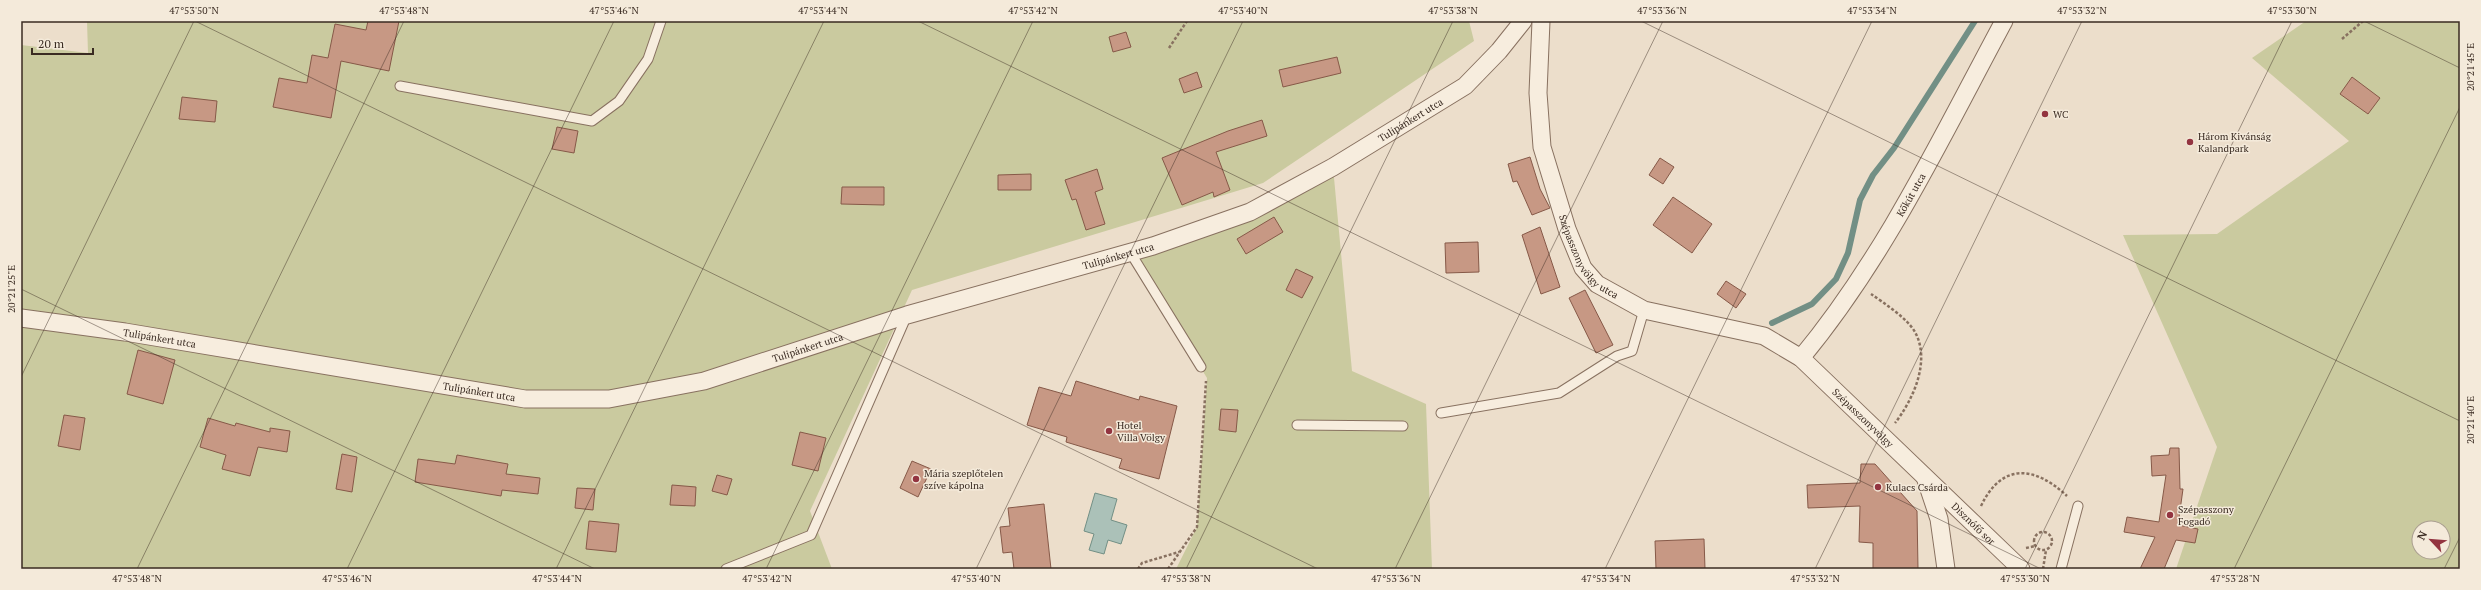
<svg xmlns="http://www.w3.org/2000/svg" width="2481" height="590" font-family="'PT Serif',serif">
<rect width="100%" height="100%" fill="#ecdecb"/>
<path fill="#caca9f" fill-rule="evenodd" d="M87,21H1469L1474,41L1263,183L912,290L810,511L832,569H21V45L88,53Z
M2306,21H2460V569H2176L2217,447L2123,235L2217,234L2349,141L2252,58ZM2419,528H2443V552H2419Z
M1333,167L1352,371L1426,404L1432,569H1176L1197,527L1207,378L1130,252L1153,246Z"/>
<path fill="#abc1b8" stroke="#728f85" d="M1095,493L1117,499L1111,520L1127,525L1121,544L1108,540L1104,554L1089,550L1094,534L1084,531Z"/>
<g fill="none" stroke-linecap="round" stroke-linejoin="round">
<path stroke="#728f85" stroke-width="6" d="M1772,323L1812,304L1836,279L1848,253L1860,200L1873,175L1894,148L1975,21"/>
</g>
<path fill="#c79884" stroke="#865948" d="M368,21H399L389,71L341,61L331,118L273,107L279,78L307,83L312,55L328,58L335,24L366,30Z
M1126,32L1131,47L1113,52L1109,37Z
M1337,57L1341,73L1283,87L1279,70Z
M1197,72L1202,87L1184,93L1179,79Z
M2352,77L2380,98L2368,114L2340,94Z
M182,97L217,101L215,122L179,119Z
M1262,120L1267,136L1216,152L1230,190L1214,197L1213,192L1182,205L1162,158L1228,131Z
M557,127L578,131L574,153L552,149Z
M1530,157L1540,189L1550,208L1532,215L1517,181L1513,182L1508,164Z
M1660,158L1674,167L1663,184L1649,175Z
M1097,169L1103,189L1095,192L1105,224L1086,230L1076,199L1072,200L1065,180Z
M1031,174V190H998V175Z
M842,187H884V205L841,204Z
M1673,197L1712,224L1692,253L1653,225Z
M1274,217L1283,232L1246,254L1237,239Z
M1540,227L1560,287L1541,294L1522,235Z
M1478,242L1479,272L1446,273L1445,243Z
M1296,269L1313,277L1302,298L1286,290Z
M1726,281L1746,294L1736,308L1717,294Z
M1585,290L1613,345L1596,353L1569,298Z
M138,350L175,360L163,404L127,394Z
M1076,381L1139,400L1140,396L1177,406L1159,479L1119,468L1122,459L1066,442L1067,437L1027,425L1039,387L1071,396Z
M1221,409L1238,410L1236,432L1219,430Z
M64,415L85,418L80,450L58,446Z
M208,418L235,426L236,423L270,432V428L290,431L287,452L258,447L250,476L222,469L226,455L200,447Z
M800,432L826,438L818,471L792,465Z
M2170,448H2179L2180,489H2183L2178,525L2198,529L2195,543L2176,540L2164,569H2140L2155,537L2124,532L2127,517L2159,522L2166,475L2152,476L2151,456L2169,455Z
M342,454L357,457L352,492L336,489Z
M457,455L508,464L506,474L540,478L538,494L502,490L501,496L415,482L418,459L455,464Z
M912,461L931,469L918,497L900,488Z
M1861,464H1875L1917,511L1918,569H1873V543L1859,542L1860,506L1808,508L1807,485L1860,483Z
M717,475L732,479L727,495L712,491Z
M672,485L696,487L695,506L670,505Z
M577,488L595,489L593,510L575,508Z
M1044,504L1051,569H1014L1012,552L1003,553L1000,527L1010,526L1008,508Z
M589,521L619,524L616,552L586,549Z
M1704,539L1705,569H1656L1655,541Z"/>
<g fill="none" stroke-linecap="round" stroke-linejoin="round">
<g stroke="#887160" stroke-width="11">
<path id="lane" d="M400,86L592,121L619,101L648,59L661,21
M1130,252L1201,367
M1441,413L1559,393L1617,356L1632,351L1644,310
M1297,425L1403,426
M726,569L811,535L907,315
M2061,569L2078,506"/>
</g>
<g stroke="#887160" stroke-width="19">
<g id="street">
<path id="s1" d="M1541,21L1538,93L1542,147L1567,229L1583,268L1597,284L1644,310L1764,336L1801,358L2021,569"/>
<path id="s2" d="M21,318L125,332L525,399H609L704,381L907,315L1153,246L1250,212L1333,167L1465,86L1499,51L1523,21"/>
<path id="s3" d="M1801,358C1885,257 1942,136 2004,21"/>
<path d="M1926,480L1939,519L1946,569"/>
</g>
</g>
<path stroke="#887160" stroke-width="2.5" stroke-dasharray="3 2" stroke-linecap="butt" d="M2342,39L2363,21
M1169,48L1187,21
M1871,294C1884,303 1907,318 1915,332C1931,361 1913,400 1895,423
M1981,506C2002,462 2035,466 2067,496
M2034 541a9 9 0 1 1 18 0a9 9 0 1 1-18 0Z
M2026,548L2035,546
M1138,569L1142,563L1179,552
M1168,569L1197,527L1206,381
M2043,569L2046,550"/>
<use href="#lane" stroke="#f7edde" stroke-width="9"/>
<use href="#street" stroke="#f7edde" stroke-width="17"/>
</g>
<path fill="none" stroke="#3a2b22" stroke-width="1" stroke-opacity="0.45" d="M195,21L1318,569M918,21L2041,569M1641,21L2460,421M2364,21L2460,68M21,289L595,569M21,377L194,21M137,569L404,21M347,569L614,21M556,569L824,21M766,569L1033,21M976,569L1243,21M1186,569L1453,21M1395,569L1663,21M1605,569L1872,21M1815,569L2082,21M2025,569L2292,21M2234,569L2460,107M2444,569L2460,537"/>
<g fill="#933440" stroke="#f4eada" stroke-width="1.5">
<circle cx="2045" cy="114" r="4"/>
<circle cx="2190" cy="142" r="4"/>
<circle cx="1109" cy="431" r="4"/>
<circle cx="916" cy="479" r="4"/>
<circle cx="1878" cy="487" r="4"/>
<circle cx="2170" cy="515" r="4"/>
</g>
<g text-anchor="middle" stroke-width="3" stroke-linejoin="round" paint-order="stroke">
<g font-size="10" fill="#3a2b22" stroke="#f4eada" text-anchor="start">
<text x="2053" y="118">WC</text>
<text x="2198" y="140">Három Kivánság<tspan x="2198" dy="12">Kalandpark</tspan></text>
<text x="1117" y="429">Hotel<tspan x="1117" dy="12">Villa Völgy</tspan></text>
<text x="924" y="477">Mária szeplőtelen<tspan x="924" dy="12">szíve kápolna</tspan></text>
<text x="1886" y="491">Kulacs Csárda</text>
<text x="2178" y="513">Szépasszony<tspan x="2178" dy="12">Fogadó</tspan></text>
</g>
<g font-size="10" fill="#3a2b22" stroke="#f4eada">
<text dy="4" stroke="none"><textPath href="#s2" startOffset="1448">Tulipánkert utca</textPath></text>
<text dy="4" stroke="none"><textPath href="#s3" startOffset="197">Kőkút utca</textPath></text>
<text dy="4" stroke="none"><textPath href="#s1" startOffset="248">Szépasszonyvölgy utca</textPath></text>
<text dy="4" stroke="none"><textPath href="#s2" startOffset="1124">Tulipánkert utca</textPath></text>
<text dy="4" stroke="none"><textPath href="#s2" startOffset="140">Tulipánkert utca</textPath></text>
<text dy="4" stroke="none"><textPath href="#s2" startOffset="800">Tulipánkert utca</textPath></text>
<text dy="4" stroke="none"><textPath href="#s2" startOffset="464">Tulipánkert utca</textPath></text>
<text dy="4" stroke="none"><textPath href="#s1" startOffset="581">Szépasszonyvölgy</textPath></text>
<text dy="4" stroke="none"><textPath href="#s1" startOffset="734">Disznófő sor</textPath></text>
</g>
</g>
<rect width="2481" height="590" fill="none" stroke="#f4eada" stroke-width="44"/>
<g transform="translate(2431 540) rotate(296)"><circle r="19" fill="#f4eada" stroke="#aa9e90"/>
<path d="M0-3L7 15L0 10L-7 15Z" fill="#933440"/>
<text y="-6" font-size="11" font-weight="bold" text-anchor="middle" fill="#3a2b22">N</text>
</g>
<path d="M32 48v6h61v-6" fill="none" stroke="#3a2b22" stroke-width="2"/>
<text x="38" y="48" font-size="12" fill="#3a2b22" stroke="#f4eada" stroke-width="3" paint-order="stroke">20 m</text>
<rect x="22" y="22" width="2437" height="546" fill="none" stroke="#3a2b22" stroke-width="1.5"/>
<g font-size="10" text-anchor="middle" fill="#3a2b22">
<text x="194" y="14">47°53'50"N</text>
<text x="404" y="14">47°53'48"N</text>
<text x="614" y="14">47°53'46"N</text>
<text x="823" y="14">47°53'44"N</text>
<text x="1033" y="14">47°53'42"N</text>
<text x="1243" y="14">47°53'40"N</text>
<text x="1453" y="14">47°53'38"N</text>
<text x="1662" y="14">47°53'36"N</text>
<text x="1872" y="14">47°53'34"N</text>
<text x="2082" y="14">47°53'32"N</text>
<text x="2292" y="14">47°53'30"N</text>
<text transform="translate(2470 67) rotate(-90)" y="4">20°21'45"E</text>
<text transform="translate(11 289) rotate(-90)" y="4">20°21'25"E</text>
<text transform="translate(2470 420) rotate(-90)" y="4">20°21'40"E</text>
<text x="137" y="582">47°53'48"N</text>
<text x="347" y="582">47°53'46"N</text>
<text x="557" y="582">47°53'44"N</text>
<text x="767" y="582">47°53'42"N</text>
<text x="976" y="582">47°53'40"N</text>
<text x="1186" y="582">47°53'38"N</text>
<text x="1396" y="582">47°53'36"N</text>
<text x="1606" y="582">47°53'34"N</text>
<text x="1815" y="582">47°53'32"N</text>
<text x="2025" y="582">47°53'30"N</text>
<text x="2235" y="582">47°53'28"N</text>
</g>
</svg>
